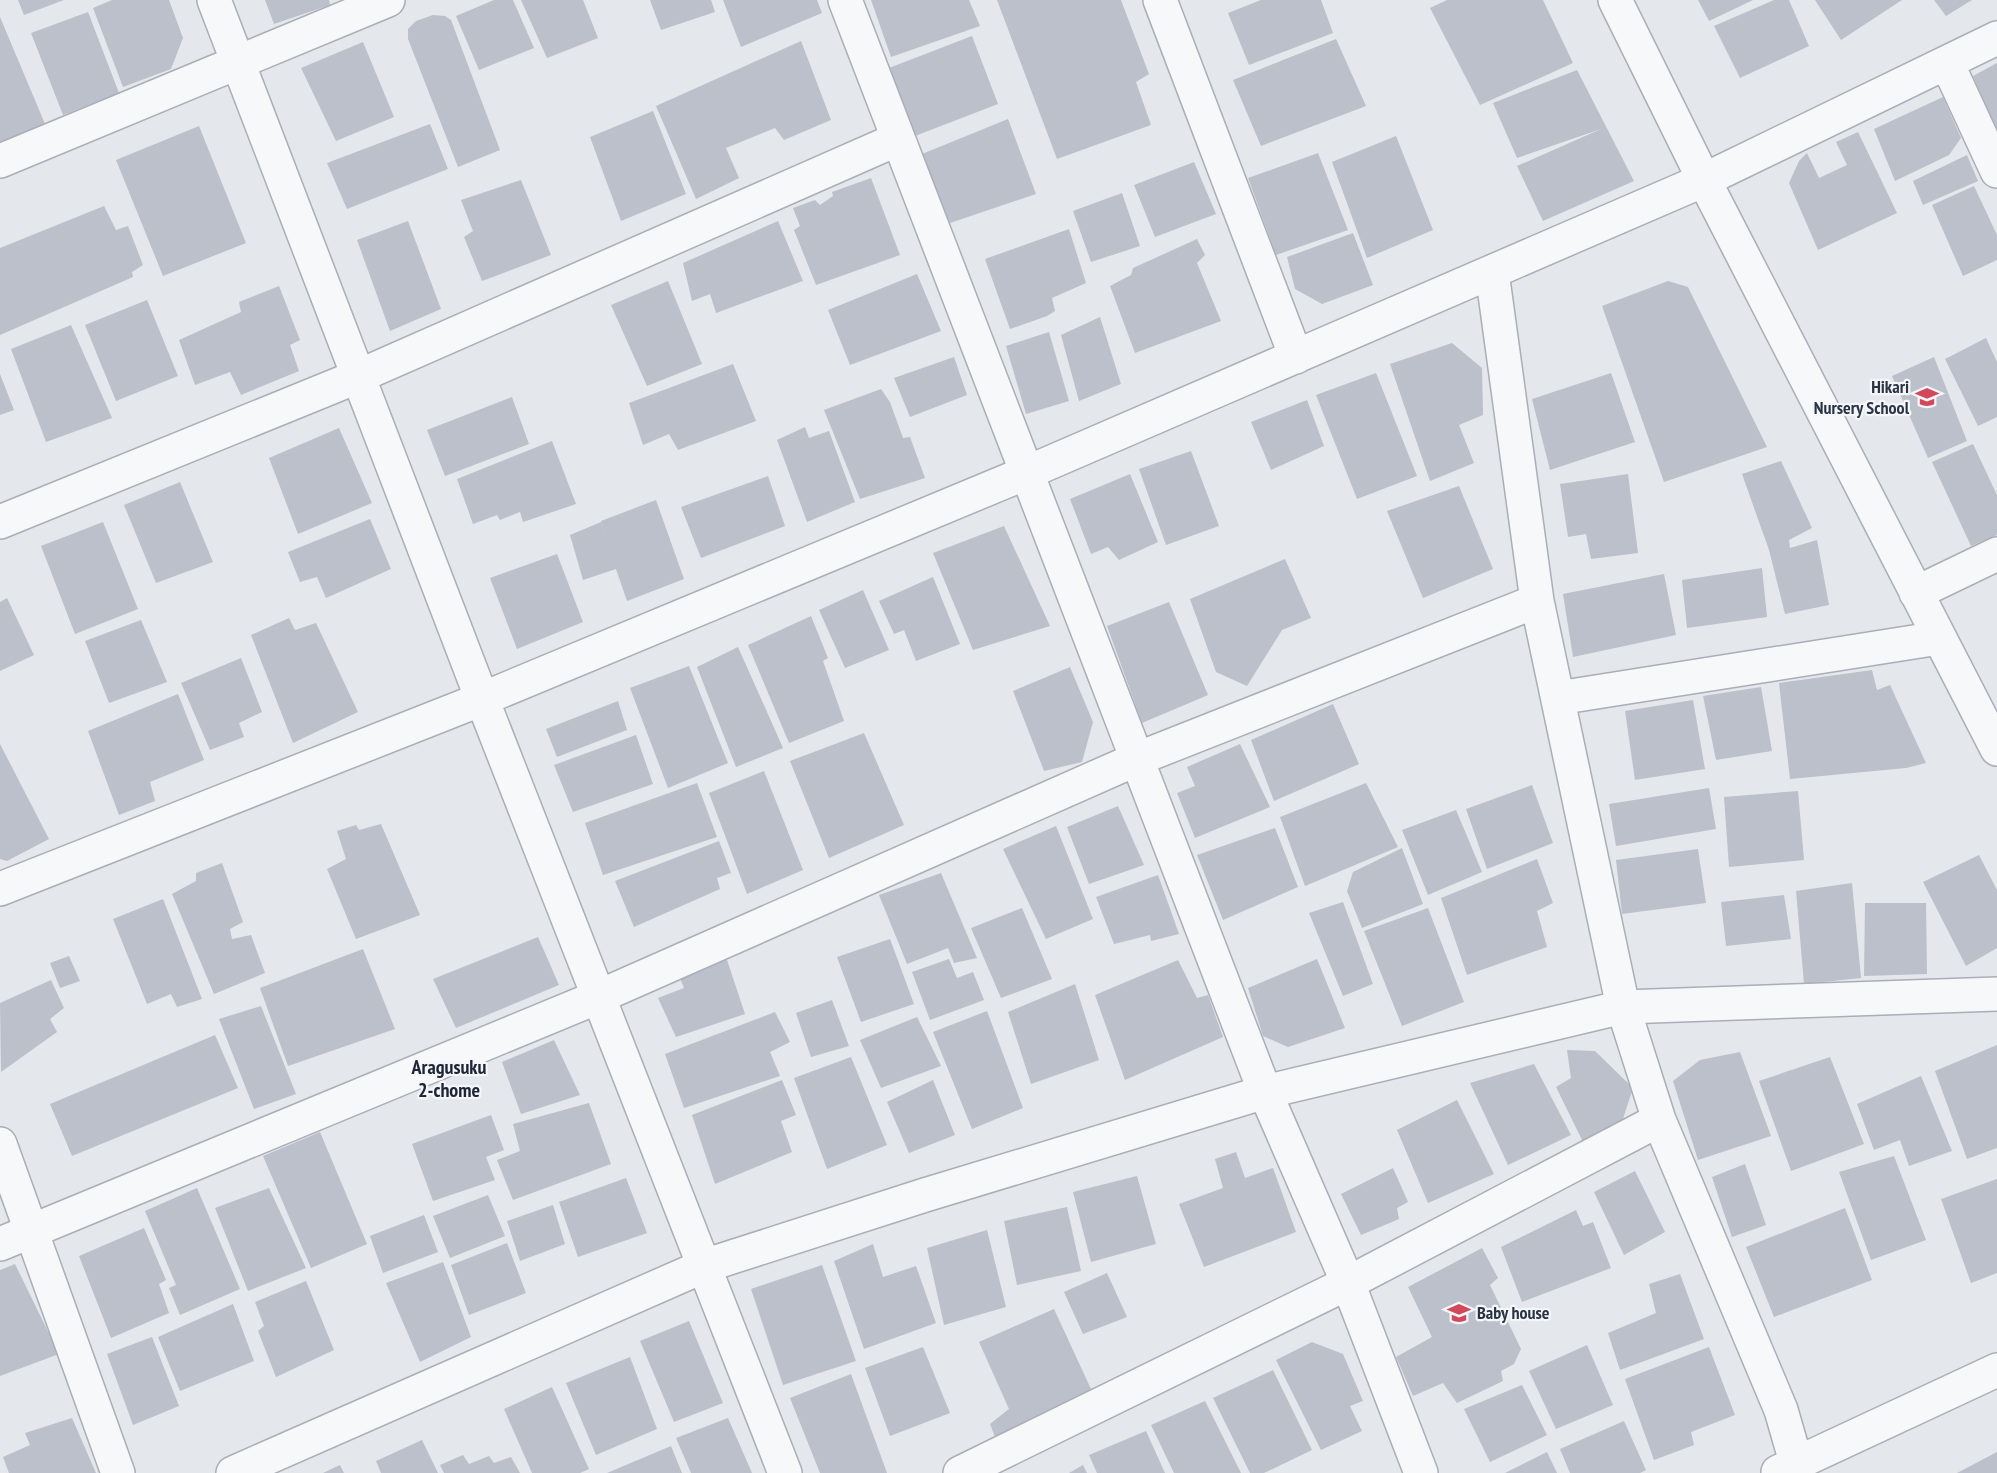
<svg xmlns="http://www.w3.org/2000/svg" width="1997" height="1473" font-family="'PT Sans Narrow',sans-serif">
<rect width="100%" height="100%" fill="#e4e7ec"/>
<path fill="#bbc0ca" d="M18,0H64L24,15Z
M112,0H169L183,38L171,69L123,87L93,8Z
M265,0H329L330,5L274,24Z
M494,0H513L534,48L479,70L456,16Z
M521,0H583L598,38L547,58Z
M650,0H711L715,12L661,30Z
M723,0H817L822,13L741,47Z
M871,0H969L980,26L891,57Z
M997,0H1121L1149,74L1136,82L1151,125L1057,159Z
M1261,0H1321L1333,33L1249,65L1228,13Z
M1447,0H1543L1573,63L1480,105L1430,8Z
M1698,0H1753L1709,21Z
M1774,0H1789L1809,46L1740,78L1714,26Z
M1815,0H1902L1841,40Z
M1934,0H1972L1946,16Z
M88,12L119,93L63,115L31,33Z
M433,15L445,16L451,20L500,150L458,167L408,39V29L416,21Z
M0,17L45,124L0,142Z
M972,36L998,104L915,136L889,68Z
M1336,39L1366,106L1261,146L1233,80Z
M801,41L831,120L784,140L775,128L726,148L739,178L696,199L656,106Z
M363,42L394,117L336,141L301,68Z
M1997,63V132L1973,76Z
M1577,70L1634,181L1543,221L1517,166L1601,129L1517,158L1493,103Z
M1943,97L1961,138L1949,155L1895,181L1874,129Z
M653,111L686,194L621,221L590,137Z
M1008,119L1036,194L950,223L922,154Z
M430,124L448,169L347,209L327,163Z
M199,126L246,243L163,276L116,160Z
M1858,132L1897,213L1818,250L1789,183L1799,161L1807,153L1819,178L1847,165L1836,142Z
M1396,136L1433,230L1367,258L1332,162Z
M1318,153L1348,230L1276,255L1248,178Z
M1967,155L1978,181L1923,205L1913,181Z
M1194,162L1216,214L1155,237L1134,185Z
M871,178L900,255L816,285L794,230L800,226L793,208L815,200L820,205L833,196L832,192Z
M521,180L551,255L482,281L464,237L473,231L461,200Z
M1974,186L1997,235V260L1963,276L1932,205Z
M1122,193L1140,246L1091,262L1073,211Z
M104,206L116,230L128,226L143,265L132,272L133,277L0,335V248Z
M408,221L441,309L390,331L357,240Z
M778,221L803,281L716,313L710,294L692,301L683,263Z
M1069,229L1086,283L1052,298L1055,311L1047,316L1010,329L985,259Z
M1353,233L1373,285L1322,304L1295,289L1287,257Z
M1197,239L1205,255L1197,263L1221,321L1135,353L1110,286L1131,275L1133,268Z
M917,274L941,331L850,365L828,310Z
M668,281L702,364L647,386L611,305Z
M1668,281L1688,287L1767,447L1664,482L1602,306Z
M279,286L300,340L290,345L299,371L241,395L230,372L195,385L179,340L241,312L239,302Z
M147,300L178,376L116,401L85,325Z
M1100,317L1121,384L1079,401L1061,335Z
M71,325L112,418L46,442L11,349Z
M1049,332L1069,401L1026,414L1006,346Z
M1986,338L1997,362V417L1978,426L1945,359Z
M1452,343L1482,368L1483,415L1459,425L1474,463L1430,481L1390,364Z
M954,357L967,395L910,417L894,378Z
M1934,357L1967,441L1928,458L1892,376Z
M733,364L756,421L678,450L669,434L643,445L629,403Z
M1376,373L1417,476L1357,499L1316,395Z
M1611,373L1635,442L1550,470L1532,399Z
M0,374L14,410L0,415Z
M881,389L890,402L903,438L910,437L925,478L860,499L824,410Z
M512,397L529,444L445,476L427,430Z
M1307,400L1324,446L1271,470L1251,422Z
M805,427L809,438L829,431L855,502L807,522L777,440Z
M339,428L372,503L298,534L269,458Z
M552,441L576,504L523,522L520,512L500,520L497,515L473,524L457,479Z
M1973,444L1997,495V535L1971,546L1932,462Z
M1191,451L1219,526L1166,545L1139,469Z
M1781,461L1812,528L1789,540L1790,548L1817,540L1829,605L1785,614L1769,550L1742,474Z
M1130,474L1158,542L1119,560L1108,547L1091,554L1070,499Z
M1628,474L1638,553L1591,559L1586,534L1568,537L1560,484Z
M768,476L785,526L701,558L681,507Z
M180,482L213,562L156,583L124,505Z
M1459,486L1493,569L1423,598L1387,511Z
M656,500L684,579L627,601L616,569L583,580L570,535L601,522L605,533L601,521Z
M370,519L391,569L326,598L317,577L300,582L288,552Z
M103,522L138,609L75,634L41,546Z
M1004,526L1050,626L973,650L933,553Z
M557,554L583,622L517,649L490,578Z
M1285,559L1311,618L1282,630L1247,686L1216,672L1190,599Z
M1762,568L1767,617L1687,628L1682,580Z
M1664,574L1676,635L1573,657L1563,594Z
M933,577L960,644L916,661L904,630L894,634L879,601Z
M863,590L889,650L845,668L819,610Z
M7,598L34,655L0,671V602Z
M1169,602L1208,695L1142,723L1107,626Z
M811,616L828,658L823,661L844,721L789,743L748,645Z
M289,618L295,630L316,623L358,712L293,743L251,635Z
M141,620L167,682L109,703L85,641Z
M738,647L783,748L736,767L697,667Z
M241,658L262,712L239,723L244,737L210,750L181,683Z
M689,666L728,763L668,788L630,688Z
M1070,667L1093,722L1082,762L1044,771L1013,691Z
M1872,670L1877,690L1890,685L1926,763L1906,768L1790,779L1779,683Z
M1761,687L1772,751L1716,760L1703,696Z
M178,694L204,760L150,782L155,801L119,815L88,731Z
M1693,700L1705,769L1635,780L1625,711Z
M618,701L627,730L557,757L546,729Z
M1333,704L1359,764L1274,801L1251,740Z
M864,733L904,825L829,858L790,761Z
M636,735L653,784L573,812L554,765Z
M0,744L49,839L7,861L0,859Z
M1240,744L1270,807L1195,838L1177,793L1195,786L1187,767Z
M764,771L803,870L747,894L709,793Z
M697,783L717,837L603,875L585,823Z
M1366,783L1398,847L1305,886L1280,817Z
M1532,785L1553,843L1487,869L1466,809Z
M1709,788L1716,829L1616,846L1609,804Z
M1798,791L1804,860L1729,867L1724,797Z
M1118,806L1144,865L1089,884L1067,827Z
M1456,810L1482,872L1428,895L1402,830Z
M381,824L420,915L356,939L327,869L346,859L337,831L356,825L359,830Z
M1056,826L1093,919L1046,939L1003,849Z
M1275,828L1298,887L1223,920L1197,855Z
M719,841L731,873L717,878L720,889L634,927L615,881Z
M1402,848L1423,904L1362,928L1347,891L1353,872Z
M1698,849L1706,903L1622,914L1616,860Z
M1979,855L1997,890V948L1966,966L1923,882Z
M1537,859L1553,903L1537,911L1547,947L1467,975L1441,898Z
M222,863L243,922L230,929L232,939L251,935L265,973L214,994L172,894L196,881V873Z
M941,873L977,958L954,963L948,948L907,964L879,895Z
M1158,875L1179,934L1151,941L1150,935L1114,944L1096,897Z
M1852,883L1861,978L1804,984L1796,891Z
M1784,895L1791,939L1726,946L1721,902Z
M163,899L202,999L177,1007L171,994L147,1004L113,919Z
M1343,902L1373,984L1343,996L1309,913Z
M1865,903H1926L1927,974L1864,976Z
M1022,908L1052,979L1001,998L971,928Z
M1428,908L1464,1002L1402,1026L1364,931Z
M538,937L559,985L456,1028L433,979Z
M890,939L914,1004L861,1022L837,957Z
M363,949L395,1029L288,1066L260,988Z
M69,956L80,981L60,988L50,963Z
M726,957L745,1014L676,1037L658,998L684,988L678,973Z
M949,959L957,978L973,972L984,1000L930,1020L912,972Z
M1317,959L1345,1028L1288,1047L1263,1036L1248,988Z
M1178,960L1197,998L1208,995L1223,1037L1125,1080L1095,995Z
M51,980L64,1008L50,1019L57,1032L1,1072L0,1003Z
M1075,984L1099,1060L1031,1084L1008,1012Z
M832,1000L849,1046L811,1057L796,1013Z
M261,1006L296,1094L254,1109L219,1019Z
M987,1011L1023,1108L972,1129L933,1032Z
M775,1012L790,1042L770,1052L780,1076L684,1108L665,1054Z
M917,1017L941,1066L881,1088L860,1040Z
M215,1035L238,1088L72,1156L50,1104Z
M554,1040L580,1095L521,1114L502,1062Z
M1997,1045V1148L1967,1159L1935,1071Z
M1567,1050L1595,1051L1633,1088L1620,1128L1584,1144L1556,1087L1571,1078Z
M1740,1052L1771,1136L1698,1160L1673,1081L1700,1060Z
M851,1057L887,1145L827,1169L794,1078Z
M1830,1057L1864,1144L1791,1171L1759,1081Z
M1534,1064L1571,1135L1508,1165L1470,1083Z
M1921,1076L1952,1151L1909,1166L1900,1140L1874,1150L1857,1104Z
M782,1080L796,1115L781,1121L792,1152L715,1184L692,1115Z
M933,1080L955,1135L909,1153L887,1102Z
M1457,1100L1494,1174L1428,1203L1397,1130Z
M589,1103L611,1164L513,1200L497,1160L520,1151L513,1124Z
M491,1115L504,1150L486,1157L495,1180L433,1201L412,1144Z
M320,1132L367,1244L311,1268L263,1156Z
M1236,1152L1245,1178L1273,1168L1296,1232L1204,1267L1179,1204L1223,1188L1215,1159Z
M1894,1156L1926,1240L1871,1260L1839,1172Z
M1745,1164L1766,1225L1732,1237L1712,1177Z
M1393,1168L1408,1202L1397,1208L1399,1219L1361,1235L1341,1194Z
M1635,1171L1665,1232L1624,1255L1594,1192Z
M1137,1176L1156,1244L1091,1262L1073,1192Z
M626,1178L647,1233L578,1257L559,1202Z
M1997,1179V1273L1971,1283L1941,1199Z
M197,1188L240,1289L180,1315L169,1288L176,1285L145,1211Z
M269,1188L306,1268L248,1291L215,1208Z
M488,1195L505,1236L450,1258L433,1216Z
M553,1205L565,1244L520,1261L507,1221Z
M1067,1207L1081,1271L1017,1285L1004,1221Z
M1845,1208L1872,1280L1774,1317L1746,1247Z
M1576,1210L1583,1226L1593,1222L1611,1268L1522,1302L1501,1247Z
M424,1215L438,1252L383,1273L370,1236Z
M144,1228L166,1280L159,1284L169,1313L111,1338L79,1256Z
M987,1230L1006,1307L944,1325L927,1248Z
M507,1243L526,1293L469,1315L451,1265Z
M873,1244L883,1277L916,1266L936,1323L864,1349L834,1261Z
M1482,1248L1498,1278L1490,1285L1521,1349L1514,1364L1501,1371L1503,1381L1457,1403L1443,1383L1413,1396L1396,1357L1432,1337L1408,1287Z
M443,1262L471,1337L420,1362L386,1283Z
M15,1264L59,1354L0,1376V1270Z
M822,1265L856,1361L783,1385L751,1289Z
M1107,1273L1127,1317L1083,1334L1064,1292Z
M1680,1274L1704,1339L1620,1370L1608,1333L1656,1313L1649,1284Z
M306,1281L334,1350L276,1377L258,1331L264,1326L255,1302Z
M233,1304L254,1361L180,1391L158,1337Z
M1054,1309L1091,1389L995,1437L990,1424L1009,1409L979,1342Z
M689,1321L723,1403L674,1422L640,1341Z
M152,1337L179,1406L133,1425L107,1354Z
M1312,1342L1343,1354L1363,1401L1350,1406L1362,1431L1321,1450L1276,1360Z
M1587,1345L1613,1405L1556,1429L1529,1371Z
M923,1347L950,1413L890,1436L865,1368Z
M1709,1347L1735,1415L1691,1432L1694,1445L1654,1460L1625,1379Z
M630,1357L657,1429L596,1455L566,1383Z
M1273,1370L1312,1450L1264,1473H1250L1213,1398Z
M851,1374L887,1473H820L790,1398Z
M1522,1385L1547,1435L1490,1462L1464,1409Z
M552,1387L589,1469L580,1473H532L504,1409Z
M1205,1401L1241,1473H1174L1151,1425Z
M72,1418L96,1473H9L3,1457L30,1445L25,1433Z
M728,1418L752,1473H691L676,1438Z
M1624,1421L1646,1470L1640,1473H1570L1560,1449Z
M1146,1431L1165,1473H1097L1089,1455Z
M422,1440L438,1473H381L376,1461Z
M671,1446L682,1473H607Z
M1547,1452L1557,1473H1505Z
M1997,1452V1473H1957Z
M463,1455L469,1464L489,1456L494,1463L511,1457L520,1473H444L440,1465Z
M340,1465L344,1473H323Z
M1083,1465L1087,1473H1069Z"/>
<g fill="none" stroke-linecap="round" stroke-linejoin="round">
<g stroke="#a9aeb7" stroke-width="36">
<path id="minor" d="M214,0L482,699L785,1473
M845,0L1265,1092L1348,1283L1421,1473
M1160,0L1296,357
M1615,0L1704,180L1997,749
M1947,63L1997,171
M0,161L388,0
M1492,272L1537,601L1623,1007L1659,1120L1781,1410L1796,1462
M0,522L359,376L898,139
M1916,593L1997,554
M1558,698L1939,638
M0,889L482,699L1026,473L1704,180L1997,38
M0,1144L118,1473
M0,1244L598,997L1137,759L1537,601
M1778,1472L1997,1370
M233,1473L704,1266L925,1195L1265,1092L1623,1007L1997,994
M960,1473L1348,1283L1659,1120"/>
</g>
<use href="#minor" stroke="#f7f8fa" stroke-width="33"/>
</g>
<defs>
<g id="school-bare" transform="scale(1.8)"><path d="M0-5L7-2L0 1L-7-2ZM-4 1L0 2.5L4 1V4Q0 6-4 4Z" fill="#d1495b" stroke="#f4f6f9" stroke-width="2.5" paint-order="stroke"/></g>
</defs>
<g fill-rule="evenodd">
<use href="#school-bare" x="1927" y="397"/>
<use href="#school-bare" x="1459" y="1313"/>
</g>
<g text-anchor="middle" stroke-width="4.5" stroke-linejoin="round" paint-order="stroke">
<g font-size="18" font-weight="bold" fill="#2b3445" stroke="#f4f6f9" text-anchor="end">
<text x="1909" y="393">Hikari<tspan x="1909" dy="21">Nursery School</tspan></text>
<text x="1477" y="1319" text-anchor="start">Baby house</text>
</g>
<g font-size="20" font-weight="bold" fill="#1d2536" stroke="#f4f6f9">
<text x="449" y="1074">Aragusuku<tspan x="449" dy="23">2-chome</tspan></text>
</g>
</g>
</svg>
